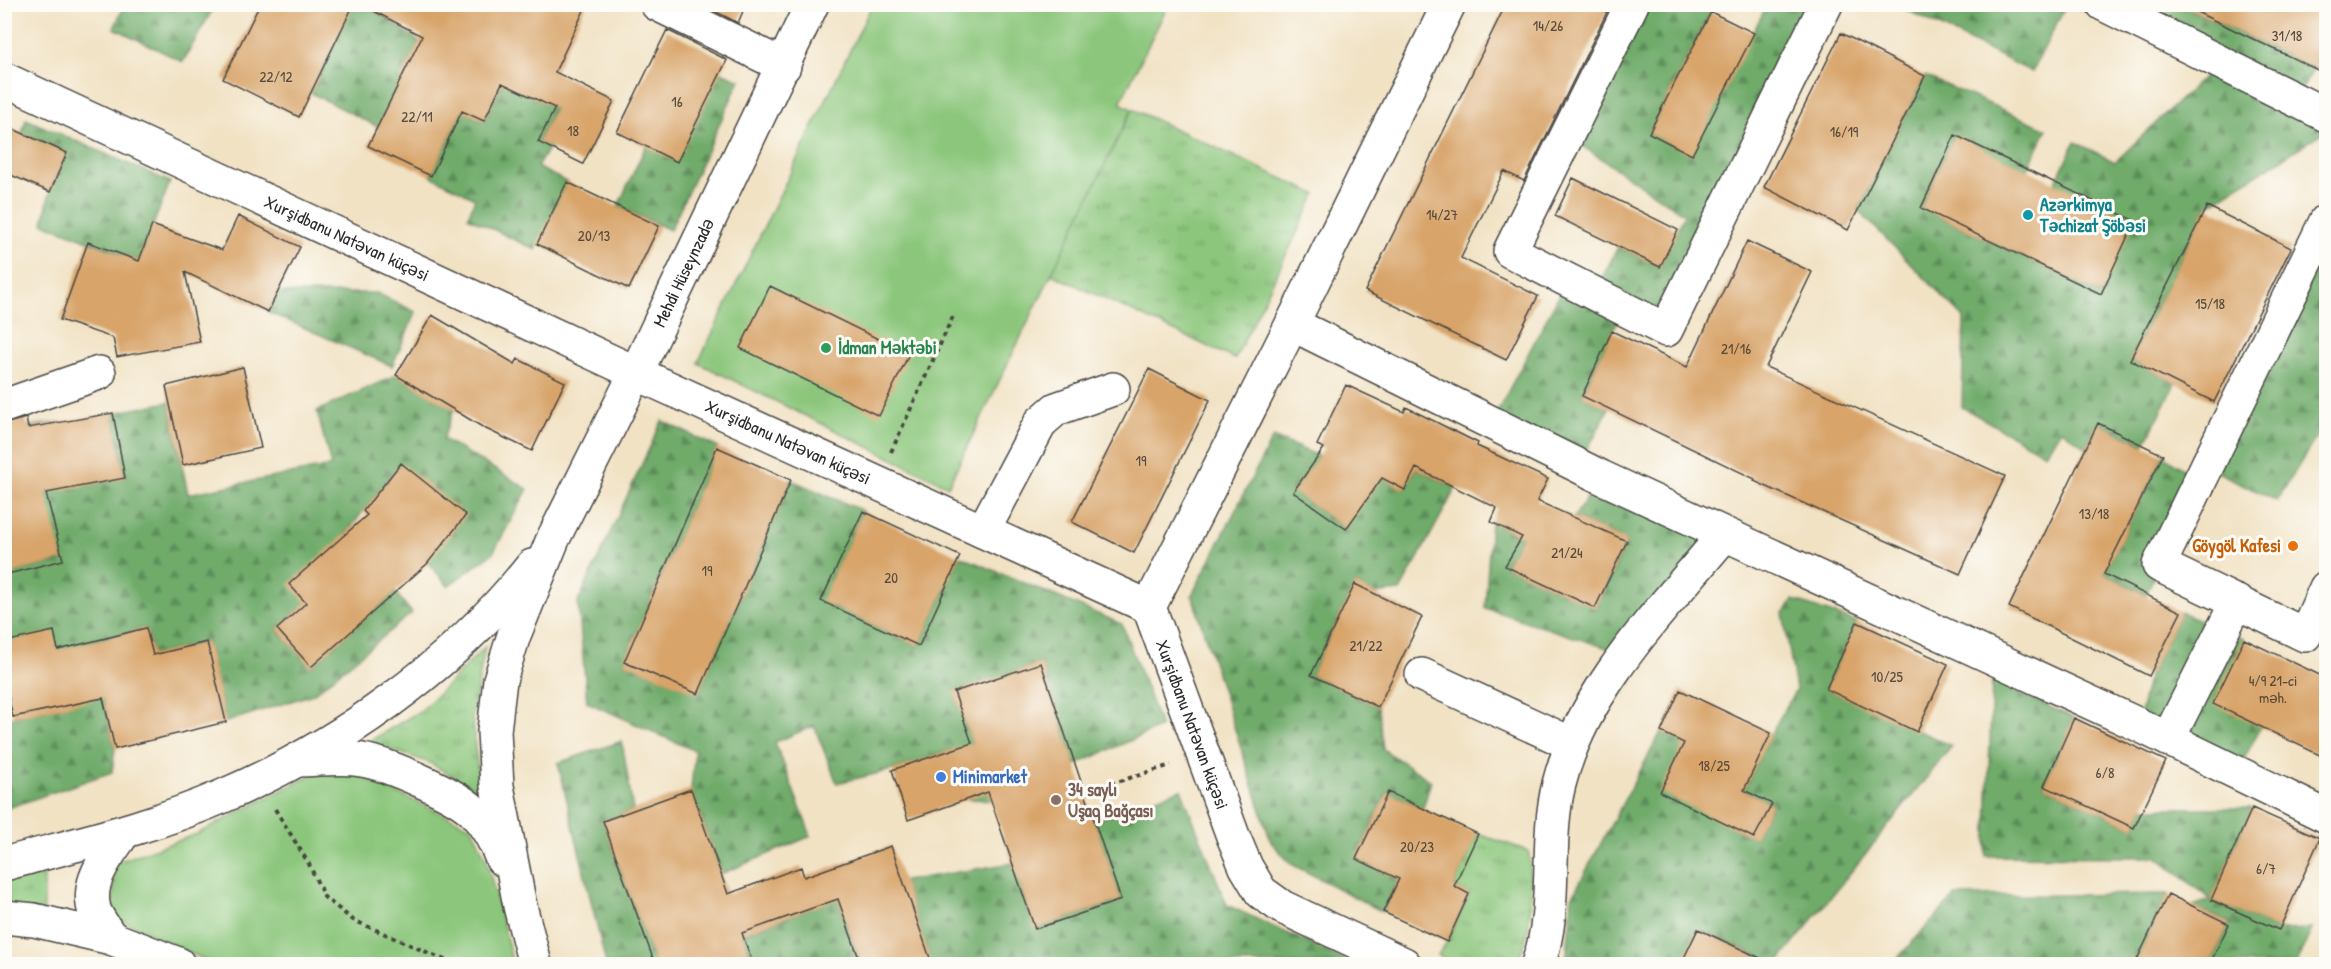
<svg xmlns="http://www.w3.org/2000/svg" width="2331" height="969" font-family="'Patrick Hand',sans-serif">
<defs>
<pattern id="grass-tufts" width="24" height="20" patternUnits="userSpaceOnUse" patternTransform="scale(1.5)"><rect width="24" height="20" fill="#8bc67b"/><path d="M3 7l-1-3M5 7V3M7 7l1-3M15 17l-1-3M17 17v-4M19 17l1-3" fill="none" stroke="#72a165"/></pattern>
<pattern id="forest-firs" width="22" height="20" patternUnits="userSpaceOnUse" patternTransform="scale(1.5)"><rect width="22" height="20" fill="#70ab6b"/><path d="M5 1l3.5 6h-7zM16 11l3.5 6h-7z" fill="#5c8b58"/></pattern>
</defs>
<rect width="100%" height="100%" fill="#fdfcf7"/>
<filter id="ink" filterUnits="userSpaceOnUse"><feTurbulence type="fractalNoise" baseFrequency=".0167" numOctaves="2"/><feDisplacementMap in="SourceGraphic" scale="12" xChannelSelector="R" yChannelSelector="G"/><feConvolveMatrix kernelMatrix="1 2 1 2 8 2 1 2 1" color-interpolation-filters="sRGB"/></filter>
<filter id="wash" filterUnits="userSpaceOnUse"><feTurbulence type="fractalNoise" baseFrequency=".008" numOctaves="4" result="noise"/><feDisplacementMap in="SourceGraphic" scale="24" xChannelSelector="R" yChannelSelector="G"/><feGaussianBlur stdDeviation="1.35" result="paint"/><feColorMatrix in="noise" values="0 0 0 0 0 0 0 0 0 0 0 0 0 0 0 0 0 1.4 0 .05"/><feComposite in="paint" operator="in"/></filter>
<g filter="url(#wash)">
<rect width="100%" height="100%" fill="#f1e2c4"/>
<path fill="url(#grass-tufts)" stroke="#5b7853" stroke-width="1.5" d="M1132,109L1316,194L1235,359L1051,274Z
M485,647L472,717L480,792L428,762L368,742L423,709Z
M1478,834L1529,851C1531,880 1535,944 1513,964H1456L1438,955L1447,942L1469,895L1454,886Z
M44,873V912L5,908V881Z"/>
<path fill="url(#forest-firs)" stroke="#4e6b4b" stroke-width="1.5" d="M125,4H215V5L183,62L114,28Z
M309,5H360L387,18L419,42L378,127L311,93L332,51L337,21Z
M1632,5H1703L1711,12L1649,133L1691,154L1767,5H1826L1666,330L1625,309L1612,331L1582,396L1609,409L1578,466L1492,422L1567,280L1594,293L1618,247L1660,267L1684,214L1567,136Z
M1897,5H2066L2032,72Z
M2103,5H2180L2314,68L2296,100Z
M2212,69L2326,131L2207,206L2130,360L2176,383L2144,445L2098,423L2086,447L2061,430L2045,454L1962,407L1964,318L1858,210L1925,76L2047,129L2027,170L1955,136L1921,208L2101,294L2055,183L2075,142L2115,162Z
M721,72L740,80L670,230L618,206L646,146Z
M503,82L555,108L538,141L549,147L537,167L567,182L536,250L468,217L475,198L431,176L462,111L484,121Z
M26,119L170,182L139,261L43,223L50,192L67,153L22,133Z
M2326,221V421L2277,501L2207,467Z
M277,293H377L416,312L392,366L268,312Z
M396,375L454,409L443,439L528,489L493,553L448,586L428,563L400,464L344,536L306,603L277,629L311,667L395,592L412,613L313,694L226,722L207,642L153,655L146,628L90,642L115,749L112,772L5,809V722L13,717L69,705L5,642L4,575L63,560L22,427L59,422L71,488L125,478L113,413L169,402L188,494L331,466L317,411Z
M662,421L717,447L624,662L698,693L791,480L863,511L822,601L919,646L960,556L1122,624L1161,727L1075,765L1041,663L955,692L991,800L968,799L951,750L892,770L837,783L814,726L775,742L811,836L721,874L691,789L695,751L587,702L578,602Z
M1273,437L1319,456L1294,492L1346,529L1373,473L1405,490L1416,468L1456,488L1400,591L1374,594L1355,584L1311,675L1378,707L1383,749L1431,781L1423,808L1387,792L1356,859L1399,879L1383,912L1291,864L1271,842L1192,595Z
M2163,455L2200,481L2146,594L2104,574Z
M1601,477L1724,535L1625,654L1485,608L1491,522L1522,537L1505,566L1596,608L1627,541L1574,517Z
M1793,600L1857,622L1826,689L1952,746L1777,964L1698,929L1681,964H1566L1572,897L1661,732L1684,743L1727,824L1754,838L1772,804L1744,790L1771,733L1796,690L1783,613Z
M2181,612L2244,639L2261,727L2237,772L2137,724L2149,676Z
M1992,681L2074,718L2044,786L2134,828L2143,808H2252L2211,900L2279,930L2312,929L2296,964H2210L2230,923L2192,906L2211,900L2157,857L1986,856Z
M622,741L633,810L603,821L655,964H606L558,763Z
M1181,789L1227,905L1353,964H924L931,962L903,881L1012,863L1036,929L1121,900L1094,821Z
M2168,894L2135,964H1892L1955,896Z
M837,898L861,964H753L743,934Z"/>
<path fill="#8bc67b" stroke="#5b7853" stroke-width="1.5" d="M872,5H1168L1120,103L1132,109L948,486L698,363Z
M313,774H355L472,827L487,862L513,964H213L113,916L114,863L197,834Z"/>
<g id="blocks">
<path fill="#d8a46b" d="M260,4H354L299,117L223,79Z
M360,4H587L555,72L614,101L583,164L538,142L555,108L502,83L484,121L462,111L431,176L368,146L422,36Z
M701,4H746L738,23Z
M1506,4H1611L1524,181L1504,171L1461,258L1538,296L1506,360L1365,291Z
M2180,4H2326V74Z
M1711,12L1754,33L1692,155L1649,133Z
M667,30L727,60L677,162L617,132Z
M1841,33L1925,76L1848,230L1764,187Z
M4,125L67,153L50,192L4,172Z
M1955,135L2135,221L2101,294L1921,208Z
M1573,178L1678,230L1660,267L1555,216Z
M567,182L659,226L629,289L537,244Z
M2207,206L2291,248L2214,402L2130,360Z
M238,216L300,247L268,312L185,272L200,342L117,357L113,338L60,320L88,242L139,261L152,225L222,250Z
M1747,241L1812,272L1766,367L2005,476L1960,574L1754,481L1755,479L1582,396L1612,331L1687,367Z
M770,286L909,354L879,416L740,348Z
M432,315L515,364L518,359L565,382L532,451L484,428L396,375Z
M243,367L261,448L183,465L166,386Z
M1149,369L1210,400L1134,553L1072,522Z
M1346,385L1404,412L1406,407L1478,443L1477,446L1548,479L1537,501L1627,541L1595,608L1505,566L1522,537L1491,522L1497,508L1416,468L1405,490L1382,478L1346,529L1293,492L1324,448L1317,445Z
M113,413L125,478L46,493L63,560L4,575V424L26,418L28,428Z
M2098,423L2163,455L2104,574L2181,612L2149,676L2009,607Z
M717,447L791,480L698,694L624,662Z
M401,463L466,515L427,564L311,667L277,629L306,603L289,584L367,515L363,511Z
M863,511L960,556L919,646L821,601Z
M1355,584L1422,617L1378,707L1311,675Z
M1857,622L1948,664L1917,732L1826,689Z
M146,628L153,655L207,642L226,722L115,749L103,698L13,717L4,677V642L54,631L58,650Z
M2244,639L2326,678V758L2213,704Z
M1041,663L1121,900L1035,929L988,792L908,820L892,770L972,743L954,692Z
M1680,690L1771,733L1744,790L1772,804L1754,838L1660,792L1684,743L1661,732Z
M2074,718L2166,761L2134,828L2044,786Z
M691,789L728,894L801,867L804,877L891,846L932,964H861L838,899L742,933L753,964H655L603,821Z
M1388,792L1478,834L1454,886L1469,894L1447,942L1383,912L1399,879L1356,859Z
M2252,808L2320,838L2279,930L2211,900Z
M2168,894L2229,924L2210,964H2135Z
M1698,929L1773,964H1681Z"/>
</g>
</g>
<g filter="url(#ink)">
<use href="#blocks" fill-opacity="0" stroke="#494642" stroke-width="1.5"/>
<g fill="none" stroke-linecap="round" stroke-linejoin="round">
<g stroke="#494642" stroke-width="36">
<g id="minor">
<path d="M657,4L784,66"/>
<path d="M1632,4L1510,251L1666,330L1826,4"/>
<path d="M2103,4L2326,115"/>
<path id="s1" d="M4,79L636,373L1149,607L1233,836L1246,867L1261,892L1282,907L1404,964"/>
<path d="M2326,221L2159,565L2305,635L2326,588"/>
<path d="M1292,324L1601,477L2137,724L2326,816"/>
<path d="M4,406L99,373"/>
<path d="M983,531L1041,422L1056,409L1113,389"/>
<path d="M1149,607L1292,324L1449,4"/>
<path d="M1422,675L1572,744"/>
<path d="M2168,739L2237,602"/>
<path d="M298,760C318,760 342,756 362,760C387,764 457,794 474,812C486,825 496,843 502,859"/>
<path d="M4,864C77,844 152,827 221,797C340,746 451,667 532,566"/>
<path d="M4,917L34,920L111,938L178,964"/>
<path d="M111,938C106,929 97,919 94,909C86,880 109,854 124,832"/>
<path id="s2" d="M535,964L520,906L497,786L494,731L500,680L514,635L553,539L636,373L812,4"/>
<path d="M1538,964C1559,907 1544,843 1559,784C1583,688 1663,609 1724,535"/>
</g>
</g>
<path stroke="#494642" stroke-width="4" stroke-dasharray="4.5 4.5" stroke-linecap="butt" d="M891,452L954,314
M1085,792L1171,765
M275,809L309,864L324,897L353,920L454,964"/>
<use href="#minor" stroke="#fff" stroke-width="33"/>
</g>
</g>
<circle fill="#0f9aa8" stroke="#fdfcf7" stroke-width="2" cx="2028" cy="215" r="6"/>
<circle fill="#2e9e5b" stroke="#fdfcf7" stroke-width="2" cx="826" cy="348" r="6"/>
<circle fill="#e8710a" stroke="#fdfcf7" stroke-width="2" cx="2293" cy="546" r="6"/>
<circle fill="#3f7fe0" stroke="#fdfcf7" stroke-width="2" cx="941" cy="777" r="6"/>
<circle fill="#8d6e63" stroke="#fdfcf7" stroke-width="2" cx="1056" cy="800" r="6"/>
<g text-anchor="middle" stroke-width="6" stroke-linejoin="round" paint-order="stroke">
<g font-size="15" fill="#56493b">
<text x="1548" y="31">14/26</text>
<text x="2287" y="41">31/18</text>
<text x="276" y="82">22/12</text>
<text x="677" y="107">16</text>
<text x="417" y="122">22/11</text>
<text x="573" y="136">18</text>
<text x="1844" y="137">16/19</text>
<text x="1442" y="220">14/27</text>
<text x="594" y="241">20/13</text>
<text x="2210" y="309">15/18</text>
<text x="1736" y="354">21/16</text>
<text x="1141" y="466">19</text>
<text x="2094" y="519">13/18</text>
<text x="1567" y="558">21/24</text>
<text x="707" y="576">19</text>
<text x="891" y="583">20</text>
<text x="1366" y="651">21/22</text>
<text x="1887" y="682">10/25</text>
<text x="2273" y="686">4/9 21-ci<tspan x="2273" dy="17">məh.</tspan></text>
<text x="1714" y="771">18/25</text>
<text x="2105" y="778">6/8</text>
<text x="1417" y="852">20/23</text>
<text x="2266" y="874">6/7</text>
</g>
<g font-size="18" font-weight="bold" fill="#0d838f" stroke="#fdfcf7" text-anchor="start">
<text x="2040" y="211">Azərkimya<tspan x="2040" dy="21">Təchizat Şöbəsi</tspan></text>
</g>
<g font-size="18" fill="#2b2b2b" stroke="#fdfcf7">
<text dy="6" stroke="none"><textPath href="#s1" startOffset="378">Xurşidbanu Natəvan küçəsi</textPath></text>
<text dy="6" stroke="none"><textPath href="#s2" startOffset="736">Mehdi Hüseynzadə</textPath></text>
<text dy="6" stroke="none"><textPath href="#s1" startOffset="864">Xurşidbanu Natəvan küçəsi</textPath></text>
<text dy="6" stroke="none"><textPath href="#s1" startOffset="1386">Xurşidbanu Natəvan küçəsi</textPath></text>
</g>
<g font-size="18" font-weight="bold" fill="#27864d" stroke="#fdfcf7" text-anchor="start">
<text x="838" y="354">İdman Məktəbi</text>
</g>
<g font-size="18" font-weight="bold" fill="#c56008" stroke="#fdfcf7" text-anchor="end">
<text x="2281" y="552">Göygöl Kafesi</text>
</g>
<g font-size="18" font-weight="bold" fill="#366cbe" stroke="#fdfcf7" text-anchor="start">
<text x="953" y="783">Minimarket</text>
</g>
<g font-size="18" font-weight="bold" fill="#785e54" stroke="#fdfcf7" text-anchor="start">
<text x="1068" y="796">34 saylı<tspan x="1068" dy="21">Uşaq Bağçası</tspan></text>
</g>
</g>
<rect width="2331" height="969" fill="none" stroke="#fdfcf7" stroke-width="24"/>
</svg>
